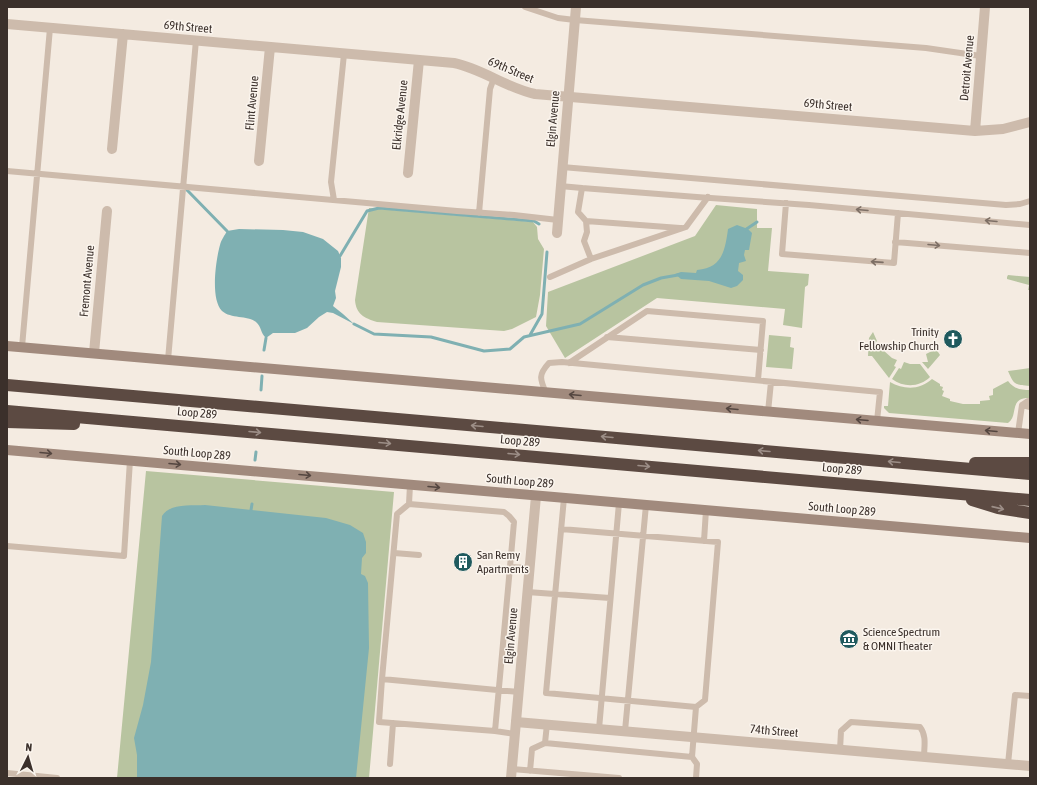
<svg xmlns="http://www.w3.org/2000/svg" width="1037" height="785" font-family="'Asap Condensed',sans-serif">
<rect width="100%" height="100%" fill="#f4ebe1"/>
<path fill="#b8c4a0" d="M716,205L757,209V228H772L768,271L809,274L808,285L805,287L802,328L783,325L785,309L657,298L565,358L546,326L548,292L695,236Z
M369,208L533,222L537,227L538,239L544,249L540,295L536,317L512,329L504,331L377,322C364,318 356,314 355,300Z
M1008,275L1030,277V290H1028L1029,285L1007,279V277Z
M873,332L877,341L875,343L892,358L897,360L894,366L896,367L889,378L872,356H868L869,338Z
M769,335L791,337L790,347L794,348L792,369L766,367Z
M936,349L940,355L928,369L922,362H928L926,354Z
M904,362L910,364H920L930,377C920,387 904,388 892,379L899,368L901,369Z
M1030,368V386C1015,385 1014,385 1008,371Z
M932,379L940,384V386L943,387L942,390L944,391L942,396L950,399V401L963,404H980V401L990,400L989,396L993,395V389L1008,381C1014,389 1021,390 1030,390V398C1008,397 1019,416 1008,423L889,413L884,408V406H888L890,382C904,390 920,390 932,379Z
M146,471L394,492L369,778H117Z"/>
<path fill="#7fb0b2" d="M737,225L748,229L752,233L749,250H745L744,255L746,261L739,263L738,271L743,275V280L737,286L731,288L709,281L681,279L675,274L681,272L696,273L697,270C722,268 725,251 728,229Z
M239,229L283,230L303,232L323,239L338,251L341,258V267L335,291L336,298L333,306L343,314L354,324L333,313L327,312L319,317L307,328L295,333H273L266,338C260,333 262,327 256,322C247,315 231,319 222,311C210,299 216,259 220,245C221,240 225,235 227,231Z
M205,505L326,518L350,525L363,533L366,542V553L362,558L361,574L365,576L368,583L369,648L356,778H137V755L134,738L143,705L151,662L162,516C170,503 191,506 205,505Z"/>
<g fill="none" stroke-linecap="round" stroke-linejoin="round">
<path stroke="#7fb0b2" stroke-width="3" d="M187,190L227,231
M745,230L757,222
M340,256L367,211L379,208L534,221L539,224
M354,324L374,334L431,337L484,351L510,349L524,337L580,324L643,285L661,278L678,275
M530,335L542,314L547,252
M264,350L266,338
M261,390L262,376
M255,460L256,452
M251,510L252,504"/>
<path stroke="#cdbbac" stroke-width="6" d="M525,7L558,18L575,20L926,48L981,56
M562,167L1006,205L1020,204L1030,201
M7,171L457,211L514,215L558,220
M560,186L582,188
M708,197L686,227L591,259L584,241L587,232L586,221L578,212L582,188C658,194 733,200 809,205L1030,225
M334,200L331,182L344,54
M786,203L782,254L894,263L898,213
M479,213L490,89L494,78
M586,221L680,228
M895,242L1030,253
M550,277L591,259
M607,337L761,350
M22,347L50,28
M168,360L196,40
M569,363L647,311L763,321L758,380
M546,393C540,379 538,375 549,363L562,362L880,392L877,421
M1022,405L1030,407
M768,412L771,382
M1018,433L1022,405L1028,401H1030
M410,485L409,504L397,514L382,679L519,692
M564,498L546,693L696,707L692,757
M409,504L504,512L509,516L514,522L510,567L530,568
M561,529L718,542L705,700L696,707
M704,541L706,510
M7,546L124,556L130,460
M394,553L419,555
M527,592L610,598
M382,679L379,722L495,731L510,567
M599,729L619,503
M495,731L515,734
M625,731L646,505
M545,743L547,724
M840,750L841,731L851,722L920,727C927,736 924,747 924,757
M390,764L393,723
M1008,764L1015,695L1030,696
M512,769L619,778
M530,771L532,749L545,743L692,757L697,764L696,778
M7,773L57,778"/>
<path stroke="#cdbbac" stroke-width="10" d="M7,24L454,63C483,69 506,88 535,94L975,131L1003,129L1030,122
M975,131L985,7
M112,149L123,34
M259,161L270,47
M408,173L419,60
M557,233L576,7
M94,353L107,211
M516,722L1030,766"/>
<path stroke="#cdbbac" stroke-width="10" d="M511,778L536,496"/>
<path stroke="#a18a7d" stroke-width="10" d="M7,346L1030,434
M7,450L1030,538"/>
<path stroke="#5c4a42" stroke-width="12" d="M7,385L1030,474
M7,411L1030,500
M7,422L74,424
M975,463H1030
M972,500L998,508L1030,513"/>
</g>
<defs><path id="oneway-shaft" d="M-6 0H5M1.5-3L5.5 0L1.5 3" fill="none" stroke-width="1.6" stroke-linecap="round" stroke-linejoin="round"/></defs>
<g stroke="#7d6f65">
<use href="#oneway-shaft" transform="translate(862 210) rotate(-175)"/>
<use href="#oneway-shaft" transform="translate(991 221) rotate(-175)"/>
<use href="#oneway-shaft" transform="translate(934 245) rotate(5)"/>
<use href="#oneway-shaft" transform="translate(877 262) rotate(-176)"/>
</g>
<g stroke="#544640">
<use href="#oneway-shaft" transform="translate(575 395) rotate(-175)"/>
<use href="#oneway-shaft" transform="translate(732 409) rotate(-175)"/>
<use href="#oneway-shaft" transform="translate(862 420) rotate(-175)"/>
<use href="#oneway-shaft" transform="translate(991 431) rotate(-175)"/>
<use href="#oneway-shaft" transform="translate(46 453) rotate(5)"/>
<use href="#oneway-shaft" transform="translate(175 464) rotate(5)"/>
<use href="#oneway-shaft" transform="translate(305 475) rotate(5)"/>
<use href="#oneway-shaft" transform="translate(434 487) rotate(5)"/>
</g>
<g stroke="#9c8e87">
<use href="#oneway-shaft" transform="translate(477 426) rotate(-175)"/>
<use href="#oneway-shaft" transform="translate(255 432) rotate(5)"/>
<use href="#oneway-shaft" transform="translate(607 437) rotate(-175)"/>
<use href="#oneway-shaft" transform="translate(385 443) rotate(5)"/>
<use href="#oneway-shaft" transform="translate(764 451) rotate(-175)"/>
<use href="#oneway-shaft" transform="translate(514 454) rotate(5)"/>
<use href="#oneway-shaft" transform="translate(894 462) rotate(-175)"/>
<use href="#oneway-shaft" transform="translate(644 466) rotate(5)"/>
<use href="#oneway-shaft" transform="translate(998 508) rotate(13)"/>
</g>
<defs>
<g id="church-disc" transform="scale(1)"><circle r="9.5" fill="#1f5a5e" stroke="#fbf5ee"/><path d="M-1.2-6h2.4v3.5h3.3v2.4h-3.3V6h-2.4V-.1h-3.3v-2.4h3.3Z" fill="#fff"/></g>
<g id="building-disc" transform="scale(1)"><circle r="9.5" fill="#1f5a5e" stroke="#fbf5ee"/><path d="M-4-6H4V6H1V3H-1V6H-4ZM-2.5-4.3h1.7v1.8h-1.7ZM.8-4.3h1.7v1.8H.8ZM-2.5-1h1.7V.8h-1.7ZM.8-1h1.7V.8H.8Z" fill="#fff"/></g>
<g id="museum-disc" transform="scale(1)"><circle r="9.5" fill="#1f5a5e" stroke="#fbf5ee"/><path d="M0-6L6-3V-2H-6V-3ZM-5-1h2V3h-2ZM-1-1h2V3h-2ZM3-1h2V3H3ZM-6 4H6V6H-6Z" fill="#fff"/></g>
</defs>
<g fill-rule="evenodd">
<use href="#church-disc" x="953" y="339"/>
<use href="#building-disc" x="463" y="562"/>
<use href="#museum-disc" x="849" y="639"/>
</g>
<g text-anchor="middle" stroke-width="3" stroke-linejoin="round" paint-order="stroke">
<g font-size="12" fill="#3b302b" stroke="#fbf5ee">
<text transform="translate(188 27) rotate(5)" y="4">69th Street</text>
<text transform="translate(967 68) rotate(-85)" y="4">Detroit Avenue</text>
<text transform="translate(511 70) rotate(23)" y="4">69th Street</text>
<text transform="translate(252 103) rotate(-85)" y="4">Flint Avenue</text>
<text transform="translate(828 105) rotate(5)" y="4">69th Street</text>
<text transform="translate(400 115) rotate(-84)" y="4">Elkridge Avenue</text>
<text transform="translate(553 119) rotate(-85)" y="4">Elgin Avenue</text>
<text transform="translate(87 281) rotate(-85)" y="4">Fremont Avenue</text>
<text transform="translate(197 413) rotate(5)" y="4">Loop 289</text>
<text transform="translate(520 441) rotate(5)" y="4">Loop 289</text>
<text transform="translate(197 453) rotate(5)" y="4">South Loop 289</text>
<text transform="translate(842 469) rotate(5)" y="4">Loop 289</text>
<text transform="translate(520 481) rotate(5)" y="4">South Loop 289</text>
<text transform="translate(842 509) rotate(5)" y="4">South Loop 289</text>
<text transform="translate(511 636) rotate(-85)" y="4">Elgin Avenue</text>
<text transform="translate(774 731) rotate(5)" y="4">74th Street</text>
</g>
<g font-size="12" fill="#3b302b" stroke="#fbf5ee" text-anchor="start">
<text x="939" y="336" text-anchor="end">Trinity<tspan x="939" dy="14">Fellowship Church</tspan></text>
<text x="477" y="559">San Remy<tspan x="477" dy="14">Apartments</tspan></text>
<text x="863" y="636">Science Spectrum<tspan x="863" dy="14">&amp; OMNI Theater</tspan></text>
</g>
</g>
<rect width="1037" height="785" fill="none" stroke="#3b302b" stroke-width="16"/>
<g transform="translate(28 757) rotate(5)" stroke="#fbf5ee" stroke-width="3" paint-order="stroke">
<path d="M0-3L7 15L0 10L-7 15Z" fill="#3b302b"/>
<text y="-6" font-size="11" font-weight="bold" text-anchor="middle" fill="#3b302b">N</text>
</g>
</svg>
